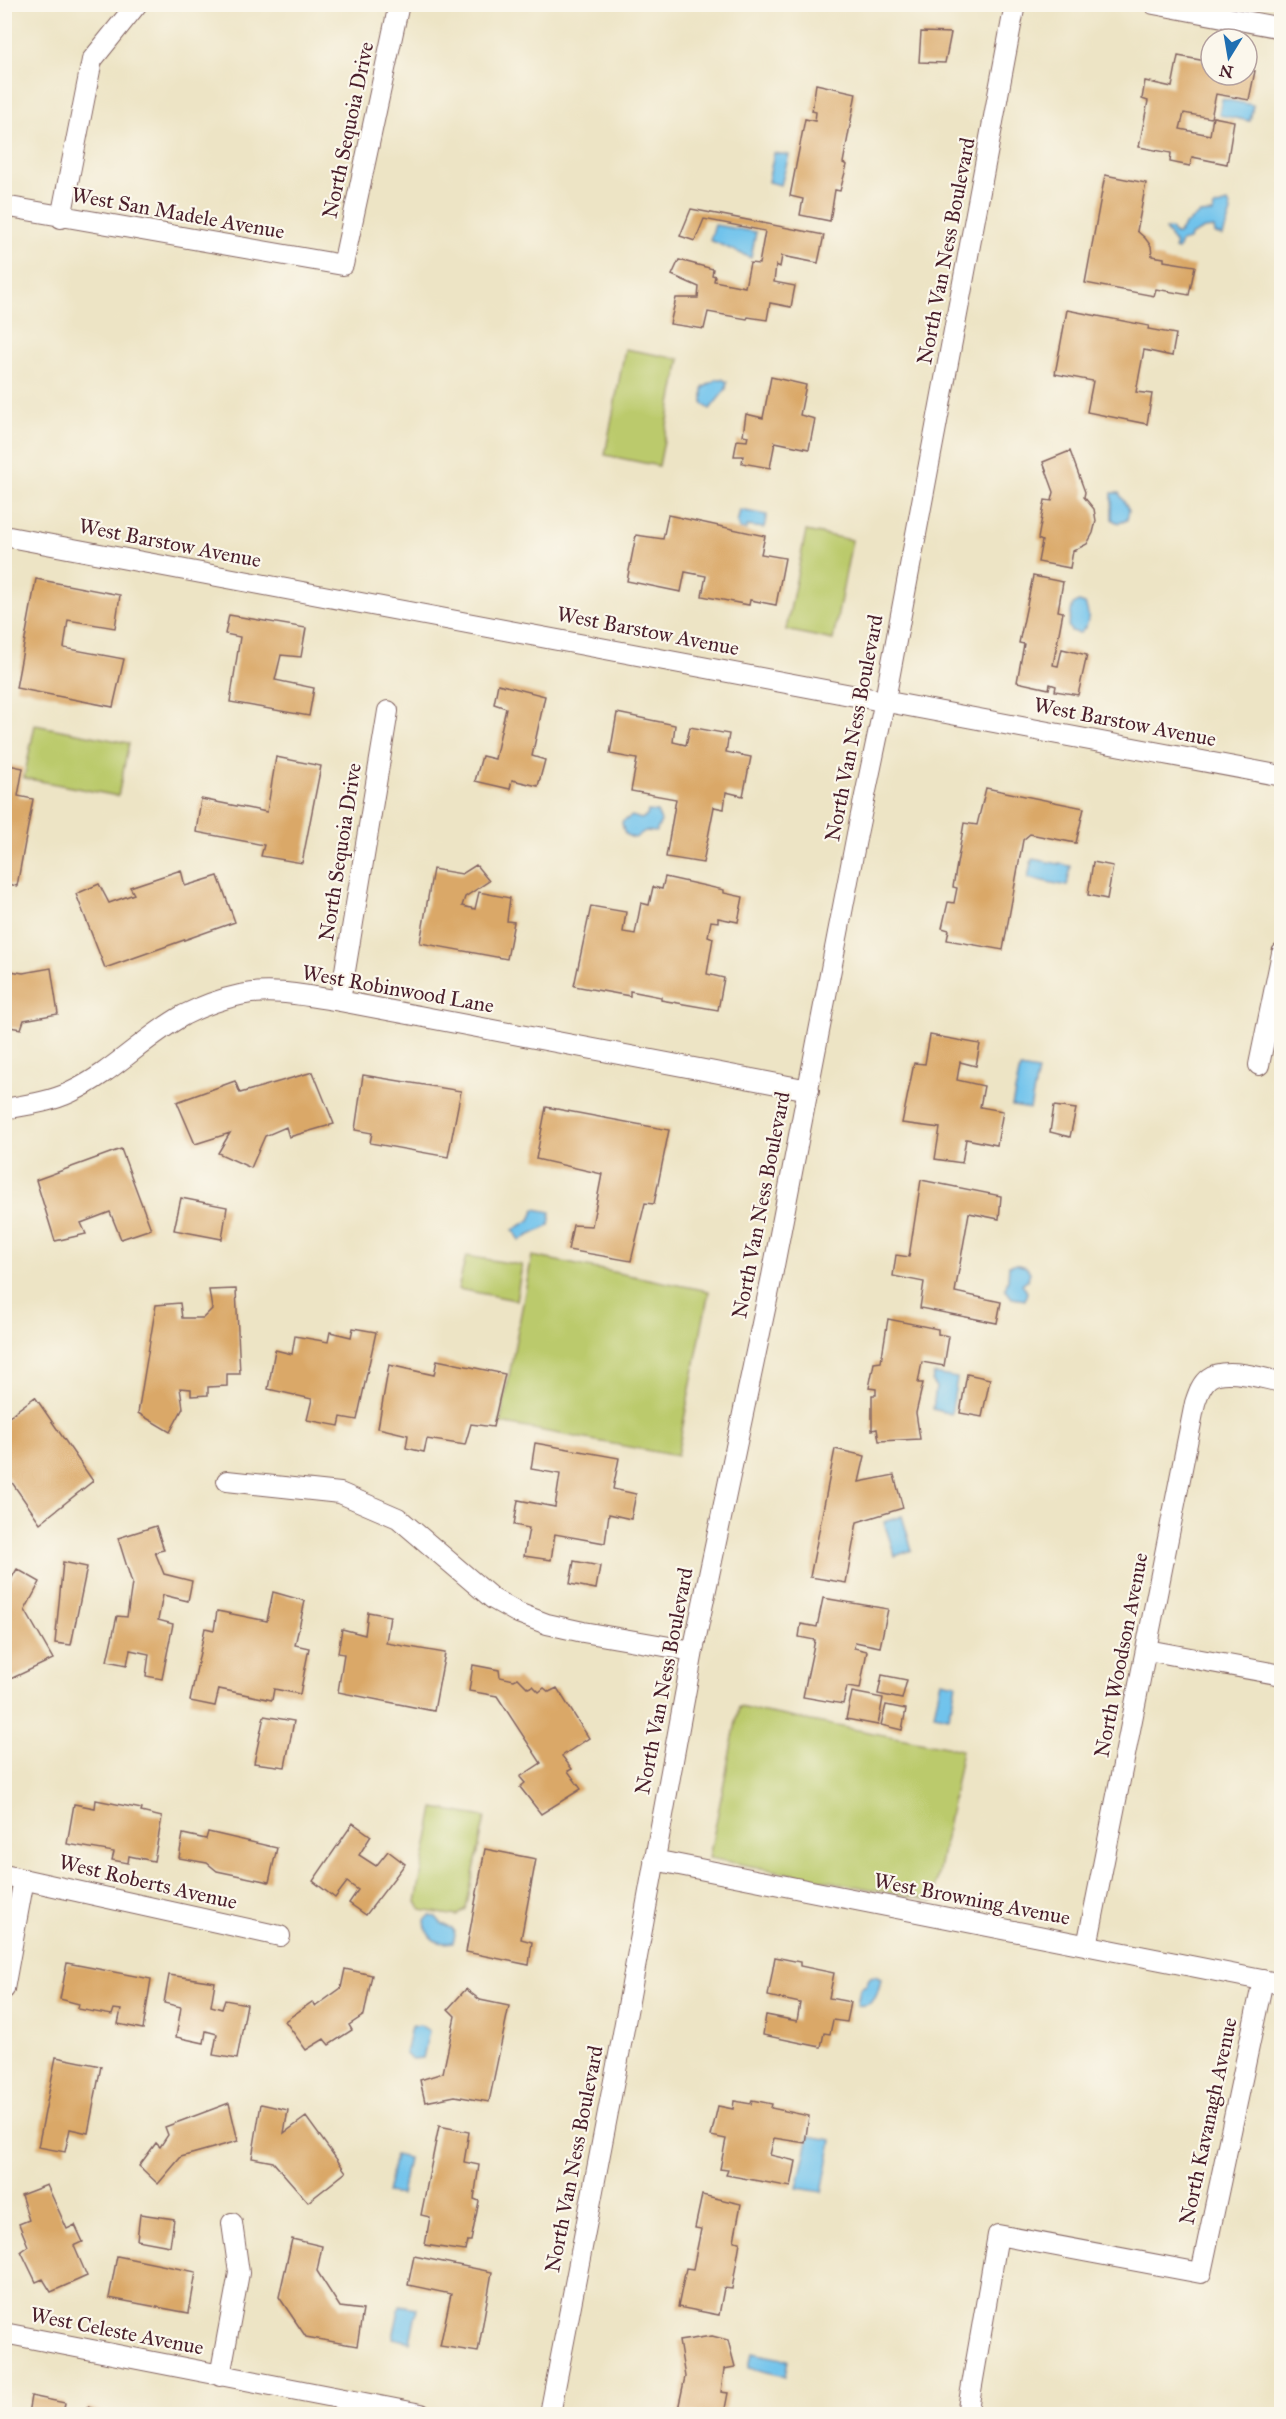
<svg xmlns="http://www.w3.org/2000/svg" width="1286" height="2419" font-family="'IM FELL Great Primer',serif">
<rect width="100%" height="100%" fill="#fbf7ec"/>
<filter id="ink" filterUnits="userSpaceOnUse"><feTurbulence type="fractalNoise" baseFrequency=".0167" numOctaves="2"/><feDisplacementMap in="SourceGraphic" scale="12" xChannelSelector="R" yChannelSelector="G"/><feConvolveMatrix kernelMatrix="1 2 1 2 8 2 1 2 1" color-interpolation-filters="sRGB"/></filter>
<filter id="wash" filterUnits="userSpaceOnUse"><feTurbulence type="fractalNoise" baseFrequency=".008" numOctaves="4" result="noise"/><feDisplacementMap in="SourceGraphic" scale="24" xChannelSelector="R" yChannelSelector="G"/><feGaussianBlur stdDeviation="1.35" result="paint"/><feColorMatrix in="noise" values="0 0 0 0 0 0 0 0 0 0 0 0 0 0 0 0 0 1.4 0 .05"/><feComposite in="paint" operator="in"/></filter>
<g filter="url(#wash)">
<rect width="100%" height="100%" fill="#ede4c5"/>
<path fill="#bbca6c" stroke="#82744c" stroke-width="1.5" d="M625,349L680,359L659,466L605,455Z
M806,531L852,540L833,640L786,630Z
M35,725L129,743L118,796L24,778Z
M466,1256L522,1265L516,1300L458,1289Z
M532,1256L709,1291L677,1456L500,1423Z
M739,1707L962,1750L933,1901L709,1858Z
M434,1808L485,1817L466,1909L457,1916L421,1910L416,1902Z"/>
<path fill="#6fc3ec" stroke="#5c718c" stroke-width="1.5" d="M1222,99L1253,105L1250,121L1219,115Z
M774,153L789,155L781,185L768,182Z
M1227,203L1229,204L1231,212L1223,236L1215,234L1214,228L1204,229L1190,236L1189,240L1181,242L1178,250L1174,249L1176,244L1165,230L1171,229L1175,234H1178L1184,226L1199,214L1213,213L1214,207Z
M715,225L756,232L751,258L710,240Z
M717,379H722L727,382L726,389L710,409L703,404V388Z
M1112,493H1119L1129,510L1127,520C1121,523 1117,524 1112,519Z
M740,510L767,515L764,528L747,526L746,530L739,529V525L737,524Z
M1079,602L1085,604C1090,616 1090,624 1080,633L1071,631L1068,625C1072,618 1070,611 1073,604Z
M648,811L657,812L661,821L656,832L645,831L635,838C625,836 623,832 622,822L632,816L641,819L647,816Z
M1032,859L1071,866L1067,886L1028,878Z
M1020,1068L1038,1071L1030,1109L1012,1106Z
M535,1209L551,1212L549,1226L520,1240L513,1230L530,1220Z
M1016,1264L1026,1267L1030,1272L1028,1279L1022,1284L1027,1292L1025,1300L1012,1298L1005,1289L1008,1279L1009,1265Z
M934,1374L957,1378L951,1414L933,1409L936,1387L932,1382Z
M902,1516L912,1550L895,1556L884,1522Z
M941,1681L956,1684L949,1717L934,1714Z
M430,1916L436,1917L441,1923L453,1929L455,1935L453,1942C435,1945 426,1938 425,1920Z
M875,1976L881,1979C878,1993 875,2008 857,2005L860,1988L866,1985L870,1977Z
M420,2025L429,2031L423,2058L412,2059L405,2054L411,2027Z
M809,2136L832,2140L822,2192L797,2188Z
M395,2155L408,2158L401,2195L387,2193Z
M400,2305L417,2308L410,2342L393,2338Z
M752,2353L788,2360L785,2376L749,2368Z"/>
<g id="blocks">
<path fill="#daa867" d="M921,32L951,33L945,63L919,62Z
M1178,56L1211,62V75H1247V70L1255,71L1249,100L1216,94L1211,118L1184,113L1180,129L1210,135L1213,117L1234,121L1227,164L1192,157L1190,166L1170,162L1171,153L1139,147L1148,101L1142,99L1145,81L1172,87Z
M816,84L856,93L843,163L847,165L840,191L835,190L830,221L800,215L803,199L790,196L805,119L815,121L816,112L812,111Z
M1105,175L1146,183L1137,231L1145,238L1151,246L1152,256L1164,258V261L1195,266L1189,295L1156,289L1154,296L1085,283Z
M691,209L824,235L818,263L782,256L780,267L776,265L774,282L795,286L791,307L770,303L767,320L748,317L747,319L708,312L704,329L670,324L676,298H698L699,287L672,275L679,260L713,269L712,275L715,276L714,281L745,287L750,263L759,264L765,231L704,219L695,241L680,236Z
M1067,310L1149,326L1148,329L1176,334L1172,356L1144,350L1136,392L1152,394L1147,424L1087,412L1093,381L1055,374Z
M771,377L806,385L800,415L815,419L809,449L775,442L770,468L742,463L743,456H734L737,440L747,441L748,436L743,435L746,414L763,418Z
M1070,451L1085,492L1084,497L1094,509L1096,521L1093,533L1087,544L1073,551L1070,568L1038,562L1042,541L1038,539L1045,500L1052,501L1054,492L1043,462Z
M668,515L765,536L761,554L785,558L776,605L750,600L749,605L702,596L706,576L685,572L681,592L627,581L636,535L663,539Z
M1033,576L1063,582L1058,611L1063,612L1053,665L1058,666L1062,649L1087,655L1078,695L1055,691L1056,686L1050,684L1049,689L1017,682L1024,644L1019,643Z
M36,579L120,595L115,628L68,620L64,648L124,659L113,707L16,688Z
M229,615L306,628L301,657L281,655L275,680L314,688L309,716L230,702L240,637L225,634Z
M498,684L545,696L532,756L545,760L538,786L512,780L510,789L475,781L482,756L495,759L506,708L494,704Z
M617,713L675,725L673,742L686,745L690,727L729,734L726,752L751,757L743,796L726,792L724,809L714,807L703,863L666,857L676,799L631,791L637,759L610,754Z
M276,757L321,766L302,863L261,856L264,845L196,832L201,799L267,812Z
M4,764L23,768L18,796L33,799L17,886L4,883Z
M986,788L1084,808L1076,843L1030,834L1023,840L1003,950L947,940L949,930L942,928L948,902L954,903L957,888L953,887L964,823L977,825Z
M1093,862L1113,866L1107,899L1088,895Z
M476,865L489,881L465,897L462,906L475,909L479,892L510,898L507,921L514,922L507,959L420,943L433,869L462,874Z
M181,870L185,886L218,876L235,922L105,968L76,894L99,884L109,903L134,894L130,887Z
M665,877L724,890V893L743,897L738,922L718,918V922L711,921L708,936L713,938L707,974L724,978L718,1010L661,1000V997L630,991V996L574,986L591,906L626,912L623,932L635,934L641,903L649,905L653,887L662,889Z
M51,968L58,1014L24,1020L21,1029L4,1026V970L23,973Z
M930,1035L980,1044L976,1066L960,1062L957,1080L984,1086L980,1107L1003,1111L997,1145L966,1139L962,1163L935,1159L940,1128L902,1123L914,1063L925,1064Z
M313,1072L334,1124L289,1137L286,1127L265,1136L251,1168L218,1153L230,1133L195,1144L177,1102L235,1081L240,1093Z
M363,1075L461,1091L448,1157L370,1143L372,1133L355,1130Z
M1054,1106L1076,1109L1070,1137L1050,1132Z
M546,1107L669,1130L654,1204L645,1203L631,1261L568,1250L573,1225L592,1226L602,1174L536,1159Z
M121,1149L151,1229L121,1239L110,1212L81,1223L86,1234L55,1241L36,1180Z
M921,1180L1001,1196L999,1219L969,1213L955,1292L1001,1302L997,1323L920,1308L924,1282L893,1276L896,1255L909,1257Z
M181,1198L227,1207L222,1239L174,1230Z
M236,1289L240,1374H227V1386L208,1387V1395L191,1396V1389L180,1388L183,1408L170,1432L138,1413L156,1305L180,1303L182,1318H203L212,1309L209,1290Z
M888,1319L938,1329V1334L949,1336L944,1366L922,1362L918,1383H923L916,1413L920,1439L879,1441L877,1429L872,1430V1395H876V1389L869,1388L874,1363L881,1362Z
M353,1328L376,1332L357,1420L341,1417L339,1426L307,1420L312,1399L268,1389L275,1350L292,1354L295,1336L328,1342L330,1332L351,1337Z
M437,1360L505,1374L493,1427L471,1424L465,1445L427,1439L424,1452L406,1448L408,1435L378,1428L389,1365L434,1375Z
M967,1374L990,1379L982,1417L960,1413Z
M35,1397L93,1481L40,1523L4,1471V1420Z
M535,1443L619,1458L613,1489L636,1494L631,1519L609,1514L605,1543L555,1534L551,1560L524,1556L529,1528L514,1525L518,1500L555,1507L560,1474L531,1469Z
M835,1449L865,1456L859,1482L894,1475L903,1508L857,1522L846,1583L810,1577Z
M156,1526L164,1550L155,1552L164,1574L192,1581L188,1601L163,1595L158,1620L173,1624L162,1679L146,1676L149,1654L130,1650L127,1665L107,1661L117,1616L127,1617L132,1583L118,1538Z
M574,1561L600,1566L596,1589L570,1584Z
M63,1562L87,1567L71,1645L55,1643Z
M17,1569L40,1582L25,1610L53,1659L4,1682V1591Z
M273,1592L305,1601L295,1645L309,1648L300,1694L274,1689L272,1700L219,1689L215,1706L190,1701L205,1628L214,1630L217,1611L267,1621Z
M823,1598L888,1609L880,1647L855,1642L854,1648L867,1651L860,1689L847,1687L843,1704L803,1697L815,1640L799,1637L801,1624L817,1627Z
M368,1612L390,1616L386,1643L445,1653L434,1711L338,1692L344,1654L338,1653L342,1629L365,1635Z
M473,1665L499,1670L500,1677L514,1680L518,1678L528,1688L533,1686L539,1692L544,1688L549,1692L557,1688L589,1738L562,1756L572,1769L568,1771L581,1789L541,1814L520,1787L525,1783L520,1777L541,1763L497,1696L469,1691Z
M882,1675L907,1680L902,1699L878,1694Z
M852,1692L883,1698L878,1725L846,1719Z
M886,1705L906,1709L902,1730L881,1725Z
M264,1716L294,1721L285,1767L254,1763Z
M96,1800L142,1809L141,1812L162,1817L154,1861L129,1856L128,1863L112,1860L114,1852L67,1844L74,1804L95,1808Z
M353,1823L371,1836L359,1855L376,1866L388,1851L405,1864L366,1915L349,1903L358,1890L347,1882L335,1898L313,1881Z
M208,1832L277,1848L269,1882L217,1871L207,1863L179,1858L183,1834L206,1839Z
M485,1849L536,1859L521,1939L532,1942L529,1965L466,1952Z
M775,1957L800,1962V1966L834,1973L829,1998L851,2002L847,2022L833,2020L830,2034L824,2033L821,2047L763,2035L766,2015L797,2021L800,2003L768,1996Z
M67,1963L151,1979L143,2029L118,2024L121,2010L114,2009L112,2015L78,2009L79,2004L60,1999Z
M345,1969L372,1975L364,2015L349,2025L352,2030L329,2045L324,2039L306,2050L285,2021L312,2002L316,2006L341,1988Z
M169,1975L215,1982L211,2006L222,2009L225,2000L247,2004L237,2059L213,2055L217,2034L206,2031L204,2043L176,2037L181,2007L164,2003Z
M466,1989L480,2000L509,2006L489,2102L455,2096L425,2102L420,2080L443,2073L455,2016L448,2009Z
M56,2057L101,2066L88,2133L70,2129L65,2152L38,2147Z
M752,2100L772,2104L771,2108L809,2116L805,2143L774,2138L770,2155L796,2161L791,2187L726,2175L728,2170L720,2169L726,2139L711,2136L718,2106L733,2109L734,2101L751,2104Z
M229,2103L238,2141L181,2157L158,2184L139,2166L156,2143L160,2147L168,2135L165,2127Z
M261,2104L288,2110L284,2133L306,2117L346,2172L308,2202L273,2162L252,2158Z
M439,2126L469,2132L464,2162L479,2165L474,2199L479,2201L471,2241H467L465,2251L425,2245L430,2217L421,2215Z
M47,2185L67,2229L75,2225L83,2242L74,2246L87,2276L51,2292L43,2279L36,2282L21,2251L28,2246L19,2224L29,2220L21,2195Z
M702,2195L741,2204L734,2241L740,2242L732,2289L724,2288L719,2315L678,2307L686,2268L693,2269L701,2229L695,2228Z
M140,2214L174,2219L170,2246L137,2240Z
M292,2239L322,2246L317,2271L340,2307L363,2310L357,2346L306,2337L279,2297Z
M117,2256L196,2272L189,2313L109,2298Z
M414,2256L492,2272L478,2352L440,2346L451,2294L408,2285Z
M712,2336L728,2340L735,2367L724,2369L721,2392L728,2393L724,2414H677L685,2377L679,2341Z
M31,2396L65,2403L63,2414H28Z
M88,2407L107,2414H86Z"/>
</g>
</g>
<g filter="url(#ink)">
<use href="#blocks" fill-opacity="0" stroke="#836461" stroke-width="1.5"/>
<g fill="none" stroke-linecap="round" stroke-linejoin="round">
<g stroke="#836461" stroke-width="22">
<path id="minor" d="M1154,4L1282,28
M4,206L343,265L399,4
M61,218L92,60L137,4
M4,536L1282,776
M340,1001L388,711
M1259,1065L1282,953
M4,1109C27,1105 50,1102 71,1092C112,1073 144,1037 184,1015C202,1006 221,999 240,995C273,988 307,996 340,1001L809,1090
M227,1481L340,1493L398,1518L493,1599L518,1613L547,1624L583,1632L693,1651
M1147,1650L1282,1675
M654,1860L1282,1984
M4,1875L280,1936
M1087,1946L1195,1403C1198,1394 1201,1384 1209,1378C1225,1366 1264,1379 1282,1382
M4,1989L24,1879
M4,2333L421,2414
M220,2376L239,2273L232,2223
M550,2414L622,2039L693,1651L772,1276L857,834L885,700L1015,4
M967,2414L998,2235L1201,2273L1263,1980"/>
</g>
<use href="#minor" stroke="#fff" stroke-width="20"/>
</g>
</g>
<g text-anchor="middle" stroke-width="4.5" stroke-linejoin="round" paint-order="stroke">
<g font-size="21" fill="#4a1f2b" stroke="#fbf7ec">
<text transform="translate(348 130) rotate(-78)" y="7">North Sequoia Drive</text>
<text transform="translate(178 213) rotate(10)" y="7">West San Madele Avenue</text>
<text transform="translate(946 251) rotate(-79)" y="7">North Van Ness Boulevard</text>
<text transform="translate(170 543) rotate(11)" y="7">West Barstow Avenue</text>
<text transform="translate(648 631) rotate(11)" y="7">West Barstow Avenue</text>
<text transform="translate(1125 722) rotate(11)" y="7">West Barstow Avenue</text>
<text transform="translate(854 728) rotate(-79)" y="7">North Van Ness Boulevard</text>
<text transform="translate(340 852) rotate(-81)" y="7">North Sequoia Drive</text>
<text transform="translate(398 989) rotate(10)" y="7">West Robinwood Lane</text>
<text transform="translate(761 1205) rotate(-79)" y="7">North Van Ness Boulevard</text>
<text transform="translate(1121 1655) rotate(-79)" y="7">North Woodson Avenue</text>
<text transform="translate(664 1681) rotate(-79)" y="7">North Van Ness Boulevard</text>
<text transform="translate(148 1882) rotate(13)" y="7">West Roberts Avenue</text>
<text transform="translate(972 1899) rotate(11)" y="7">West Browning Avenue</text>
<text transform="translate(1208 2121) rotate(-78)" y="7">North Kavanagh Avenue</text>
<text transform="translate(574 2159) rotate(-79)" y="7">North Van Ness Boulevard</text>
<text transform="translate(117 2331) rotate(11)" y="7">West Celeste Avenue</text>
</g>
</g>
<rect width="1286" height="2419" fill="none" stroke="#fbf7ec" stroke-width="24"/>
<g transform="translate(1229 57) rotate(191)"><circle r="28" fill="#fbf7ec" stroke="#b4a19f" stroke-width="1.5"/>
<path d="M0-4.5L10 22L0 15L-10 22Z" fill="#1f6fb2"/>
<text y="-9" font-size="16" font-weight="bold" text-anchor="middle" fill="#4a1f2b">N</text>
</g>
</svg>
